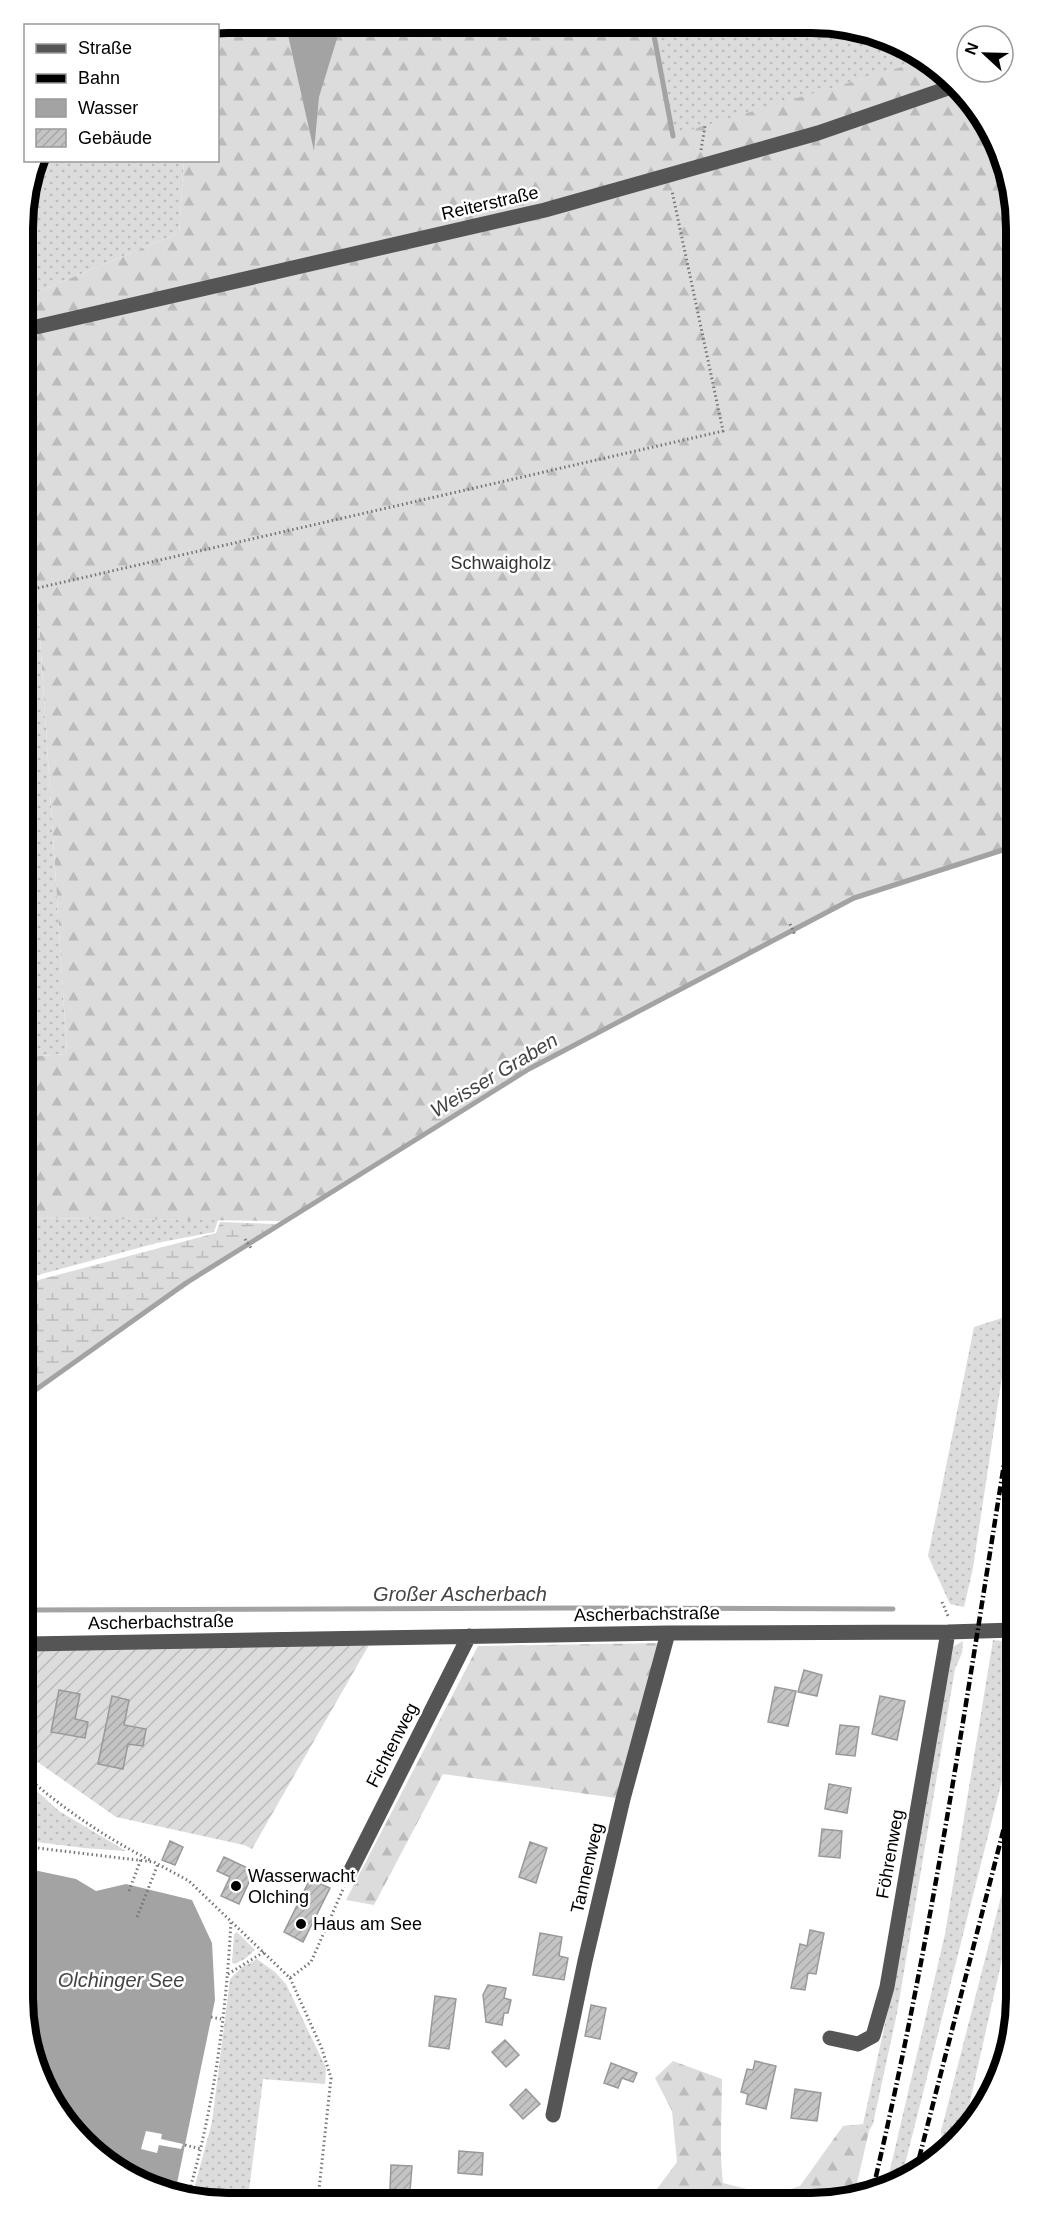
<svg xmlns="http://www.w3.org/2000/svg" width="1039" height="2226" font-family="Helvetica,sans-serif">
<defs>
<pattern id="grass-dots" width="8" height="8" patternUnits="userSpaceOnUse" patternTransform="scale(1.5)"><rect width="8" height="8" fill="#dcdcdc"/><path d="M2 2h.1M6 6h.1" fill="none" stroke="#bbb" stroke-width="1.8" stroke-linecap="round"/></pattern>
<pattern id="forest-firs" width="22" height="20" patternUnits="userSpaceOnUse" patternTransform="scale(1.5)"><rect width="22" height="20" fill="#dcdcdc"/><path d="M5 1l3.5 6h-7zM16 11l3.5 6h-7z" fill="#bbb"/></pattern>
<pattern id="wetland-marsh" width="20" height="14" patternUnits="userSpaceOnUse" patternTransform="scale(1.5)"><rect width="20" height="14" fill="#dcdcdc"/><path d="M1 5h8M5 5V1M11 12h8M15 12V8" fill="none" stroke="#bbb"/></pattern>
<pattern id="garden-furrows" width="10" height="10" patternUnits="userSpaceOnUse" patternTransform="scale(1.5)"><rect width="10" height="10" fill="#dcdcdc"/><path d="M-1 1l2-2M0 10L10 0M9 11l2-2" fill="none" stroke="#bbb"/></pattern>
<pattern id="building-hatch" width="6" height="6" patternUnits="userSpaceOnUse" patternTransform="scale(1.5)"><rect width="6" height="6" fill="#c4c4c4"/><path d="M-1 1l2-2M0 6l6-6M5 7l2-2" fill="none" stroke="#a7a7a7"/></pattern>
</defs>
<rect width="100%" height="100%" fill="#fff"/>
<path fill="url(#grass-dots)" d="M652,25L851,26L922,61L673,136Z
M37,161H184L179,233L23,298V214Z
M24,388L67,1054L26,1057Z
M27,1218L218,1220L214,1232L157,1243L27,1278Z
M1013,1233V1304L973,1568L964,1607L950,1604L928,1556L974,1327L1002,1318Z
M993,1640L1015,1642V1729L901,2180L886,2187L945,1934Z
M963,1641L962,1653L955,1669L897,2013L873,2124L869,2131L863,2124L888,2010L951,1648Z
M29,1784L59,1811L126,1851L84,1848L29,1841Z
M1015,1842L1016,1897L962,2137L938,2158L942,2141L941,2131Z
M237,1932L255,1950L246,1958L235,1964L232,1963L234,1934Z
M257,1959L275,1972L286,1984L326,2068L325,2084L263,2079L248,2199L191,2200L212,2122L230,1979L241,1968Z"/>
<path fill="url(#forest-firs)" d="M228,23L652,25L673,135L922,61L947,74L982,114L1009,174L1012,847L854,898L529,1069L286,1221L27,1218L26,1057L67,1054L24,388L23,298L179,233L184,161L218,160V26L212,25Z
M662,1643L623,1799L443,1774L374,1905L346,1900L478,1646Z
M673,2061L722,2079C722,2114 719,2149 723,2183L771,2195L800,2186L843,2126L863,2124L869,2131L854,2196L651,2197L677,2162L672,2111L655,2078Z"/>
<path fill="url(#wetland-marsh)" d="M220,1222L276,1224L27,1397V1283L216,1233Z"/>
<path fill="url(#garden-furrows)" d="M369,1645L252,1849L244,1845L116,1817L29,1756L28,1648Z"/>
<path fill="#a3a3a3" d="M290,23H334L339,32L319,97L314,151L286,26Z
M29,1869L76,1879L96,1891L126,1884L192,1900L212,1943L215,2000L175,2193L92,2152L57,2112L30,2052Z"/>
<path fill="#fff" d="M146,2131L162,2134L161,2139L183,2144L181,2149L159,2145L157,2153L141,2149Z"/>
<g fill="none" stroke-linecap="round" stroke-linejoin="round">
<path stroke="#a3a3a3" stroke-width="5" d="M652,25L673,136
M27,1396L186,1283L529,1069L854,898L1012,847
M28,1610L568,1608L893,1609"/>
</g>
<path fill="url(#building-hatch)" stroke="#999" stroke-width="1.5" d="M804,1670L822,1675L817,1696L798,1692Z
M775,1687L796,1691L788,1726L768,1722Z
M59,1690L80,1694L75,1719L88,1722L85,1738L51,1732Z
M112,1696L129,1700L124,1725L146,1729L143,1746L128,1744L123,1769L98,1764Z
M880,1696L905,1701L897,1740L872,1734Z
M840,1725L859,1727L855,1756L836,1754Z
M829,1784L851,1788L847,1813L825,1809Z
M822,1829L842,1831L840,1858L819,1856Z
M170,1841L183,1847L175,1865L162,1860Z
M530,1842L547,1848L536,1883L519,1877Z
M224,1857L254,1871L239,1904L221,1896L230,1877L217,1871Z
M310,1879L330,1888L303,1942L284,1932Z
M810,1930L824,1933L816,1974L808,1973L805,1990L791,1988L800,1944L807,1946Z
M540,1933L562,1937L559,1956L568,1958L564,1980L533,1975Z
M488,1985L506,1988L504,1998L511,2000L508,2013H504L502,2025L486,2022L483,1995Z
M435,1996L456,1999L449,2049L429,2046Z
M591,2005L606,2008L600,2039L585,2036Z
M505,2040L519,2055L506,2067L492,2052Z
M755,2061L776,2066L766,2109L746,2104L748,2094L741,2092L747,2069L753,2070Z
M611,2063L637,2073L633,2082L622,2078L618,2088L604,2083Z
M526,2089L540,2104L523,2119L510,2105Z
M795,2089L821,2093L817,2121L791,2118Z
M459,2151L483,2153L482,2175L458,2173Z
M391,2165L412,2166L410,2191L390,2189Z"/>
<g fill="none" stroke-linecap="round" stroke-linejoin="round">
<path stroke="#777" stroke-width="3" stroke-dasharray="1.5 3" stroke-linecap="butt" d="M701,150L705,126
M23,261L33,311
M29,590L723,431L672,191
M790,924L795,935
M245,1239L251,1248
M942,1602L948,1616
M1012,1613L1015,1600
M29,1779C67,1811 106,1838 150,1860
M29,1847L154,1862L189,1881L290,1978L311,1962L344,1887
M129,1891L141,1859
M137,1917L158,1864
M228,1974L264,1952
M290,1978L322,2049L331,2078L318,2199
M211,2017L221,2019
M185,2145L201,2149
M187,2199C214,2109 226,2015 231,1921"/>
<path stroke="#555" stroke-width="15" d="M23,330L545,210L818,133L957,85
M28,1644L668,1633L948,1632L1015,1630
M350,1872L469,1636
M830,2038L858,2044L873,2036L887,1987L948,1632
M553,2115L585,1961L623,1799L668,1633"/>
<path stroke="#000" stroke-width="4.5" stroke-dasharray="9 3 1.5 3" stroke-linecap="butt" d="M915,2174L1015,1785
M872,2193C934,1933 971,1667 1014,1402"/>
</g>
<g fill="#000" stroke="#fff" stroke-width="2">
<circle cx="236" cy="1886" r="6"/>
<circle cx="301" cy="1924" r="6"/>
</g>
<g text-anchor="middle" stroke-width="5" stroke-linejoin="round" paint-order="stroke">
<g font-size="18" fill="#000" stroke="#fff">
<text transform="translate(490 203) rotate(-13)" y="6">Reiterstraße</text>
<text transform="translate(647 1614) rotate(-1)" y="6">Ascherbachstraße</text>
<text transform="translate(161 1622) rotate(-1)" y="6">Ascherbachstraße</text>
<text transform="translate(392 1745) rotate(-63)" y="6">Fichtenweg</text>
<text transform="translate(890 1854) rotate(-80)" y="6">Föhrenweg</text>
<text transform="translate(587 1868) rotate(-77)" y="6">Tannenweg</text>
</g>
<g font-size="18" fill="#333" stroke="#fff">
<text x="501" y="569">Schwaigholz</text>
</g>
<g font-size="18" fill="#000" stroke="#fff" text-anchor="start">
<text x="248" y="1882">Wasserwacht<tspan x="248" dy="21">Olching</tspan></text>
<text x="313" y="1930">Haus am See</text>
</g>
<g font-size="20" font-style="italic" fill="#444" stroke="#fff">
<text transform="translate(494 1075) rotate(-31)" y="7">Weisser Graben</text>
<text x="460" y="1601">Großer Ascherbach</text>
<text x="121" y="1987">Olchinger See</text>
</g>
</g>
<path d="M0 0H1039V2226H0ZM228 33H811A195 195 0 0 1 1006 228V1998A195 195 0 0 1 811 2193H228A195 195 0 0 1 33 1998V228A195 195 0 0 1 228 33Z" fill="#fff" fill-rule="evenodd"/>
<path fill="none" stroke="#000" stroke-width="8" d="M228 33H811A195 195 0 0 1 1006 228V1998A195 195 0 0 1 811 2193H228A195 195 0 0 1 33 1998V228A195 195 0 0 1 228 33Z"/>
<rect x="24" y="24" width="195" height="138" fill="#ffffff" stroke="#999999" stroke-width="1.5"/>
<rect x="36" y="44" width="30" height="9" fill="#555555" stroke="#999999" stroke-width="1.5"/>
<text x="78" y="54" font-size="18" fill="#000000">Straße</text>
<rect x="36" y="74" width="30" height="9" fill="#000000" stroke="#999999" stroke-width="1.5"/>
<text x="78" y="84" font-size="18" fill="#000000">Bahn</text>
<rect x="36" y="99" width="30" height="18" fill="#a3a3a3" stroke="#999999" stroke-width="1.5"/>
<text x="78" y="114" font-size="18" fill="#000000">Wasser</text>
<rect x="36" y="129" width="30" height="18" fill="url(#building-hatch)" stroke="#999999" stroke-width="1.5"/>
<text x="78" y="144" font-size="18" fill="#000000">Gebäude</text>
<g transform="translate(985 54) rotate(292)"><circle r="28" fill="#ffffff" stroke="#999999" stroke-width="1.5"/>
<path d="M0-4.5L10 22L0 15L-10 22Z" fill="#000000"/>
<text y="-9" font-size="16" font-weight="bold" text-anchor="middle" fill="#000000">N</text>
</g>
</svg>
